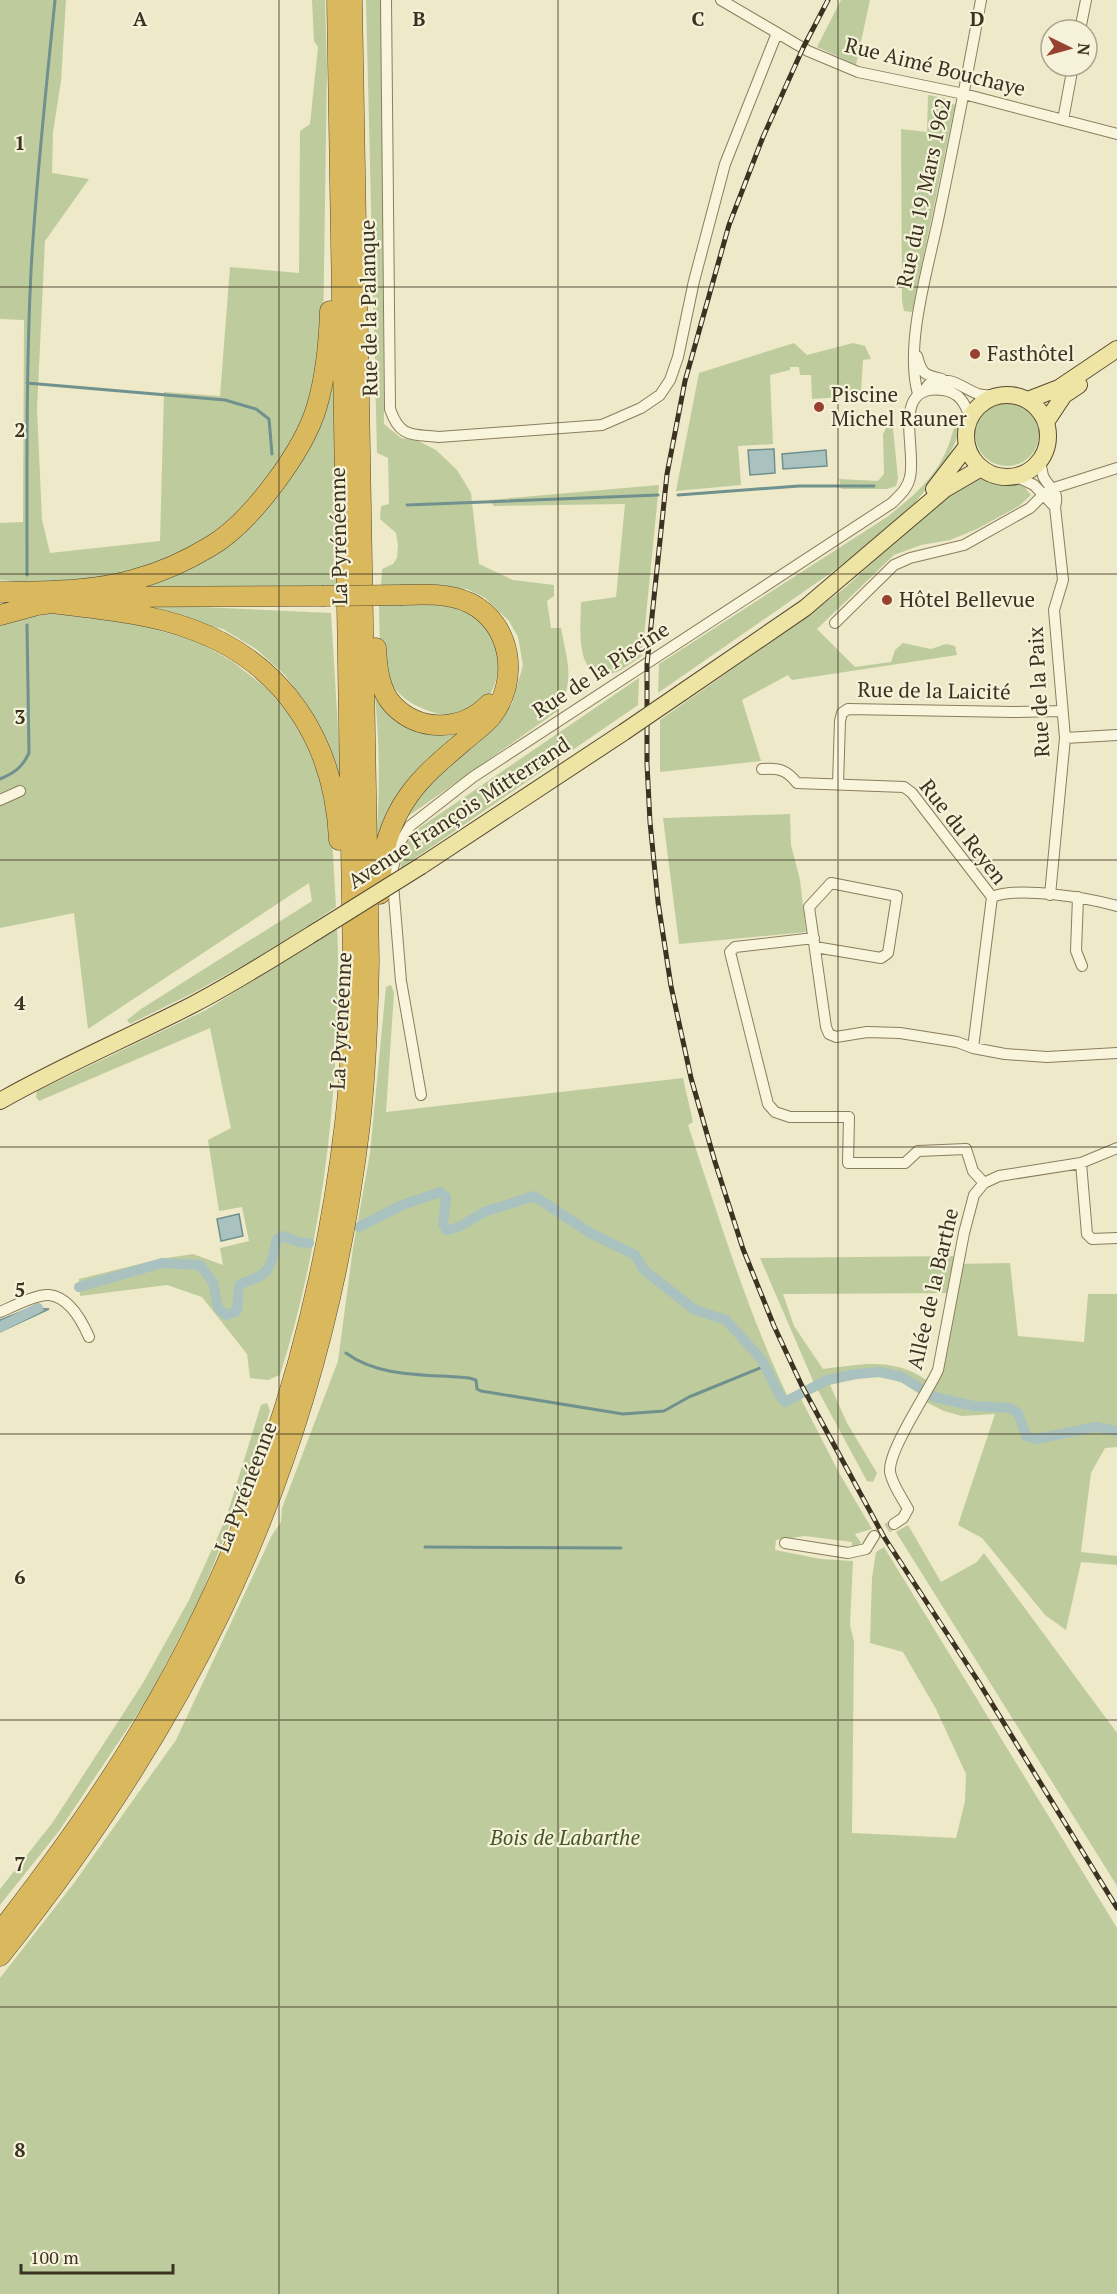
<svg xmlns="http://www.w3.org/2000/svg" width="1117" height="2294" font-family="'PT Serif',serif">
<rect width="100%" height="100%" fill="#eee9c9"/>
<path fill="#becc9d" d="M0,0H66L61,81L53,132L52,173L89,179L45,241L37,409L42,520L50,553L160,541L164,392L220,396L230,267L299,273L300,131L310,124L318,47L314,41L312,0H325L327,68L323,336L309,408L280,464L246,504L212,536L172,559L124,576L43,584L0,580V523L23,522L24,320L0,319Z
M366,0H381L384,424L401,438L418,441L436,450L457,470L471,493L479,564L513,580L554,585V596L547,601L551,628H561C567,661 575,678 559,710L407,817L408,810L437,772L486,734L512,704L523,665L518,637L509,621L485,598L467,589L381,585L382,569L393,564L397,558L398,545L396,533L380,519L381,506L389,504L388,458L377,453Z
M841,0H870L856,65L817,47Z
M928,95L944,98L955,105L912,312L904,311L902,301L901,129L927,132Z
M794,343L807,355L853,343L865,346L871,359L863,360L861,391L855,396L812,399L811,375H800L799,367H790V370L770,375L773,444L738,446L741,485L676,491L699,373Z
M335,361L337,587H141L254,514Z
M975 434a32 32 0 1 1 64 0a32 32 0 1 1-64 0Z
M956,416L961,419L956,441L942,469L915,503L855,556L658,693L659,664L887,517C925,487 948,466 956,416Z
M886,428H893L898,479L896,486L887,489H841L839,479L878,481L884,474L883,434Z
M983,476L1022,484L1031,495L1019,506L977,529L950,540L921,545L894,555L817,629L855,667L891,662L895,650L903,643L931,649L946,644L955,646L957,655L792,680L788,675L742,700L761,761L660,772V720L805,618L846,587L927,511L966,479Z
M659,485L642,656C633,661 623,671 613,673C573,683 581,626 581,602L616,597L625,504L494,506L489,500Z
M139,604L331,613L341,778L336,780L306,703L285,675L256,649L223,629L138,609Z
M379,604C403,604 430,601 452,607C463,610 476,616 484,624C507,648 502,696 472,712C462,717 443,716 432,712C377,694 380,654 379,604Z
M54,613L120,620L197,641L233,662L266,688L299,726L321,775L331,820L336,907L273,949L193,993L130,1024L127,1020L141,1009L312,901L309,883L88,1029L74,913L0,928V625L14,620Z
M639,678L638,705L401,868C398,852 409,839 419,828Z
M374,687L383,700L455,730L459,738L376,847C380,792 380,741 374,687Z
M790,814L791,845L800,880L806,932L679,944L663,818Z
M337,928C339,960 338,992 337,1024C333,1141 316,1262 280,1375L268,1380L250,1378L247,1354L202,1297L167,1285L80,1296L79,1279L160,1259L193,1254L223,1265L220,1248L249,1241L242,1207L219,1211L208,1140L231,1128L210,1028L39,1101L36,1097L37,1091L206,1010Z
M391,985L394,993L386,1112L683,1078L693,1122L688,1125C718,1215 746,1308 787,1395L797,1391L838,1471L872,1529L855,1534L861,1543L851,1552L852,1542L805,1536L776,1540L775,1550L821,1559L853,1561L850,1625L854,1642L852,1833L956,1838L965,1801L966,1774L936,1709L903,1652L870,1643L872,1578L876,1552L884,1547L1117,1928V2294H0V1978L74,1883L176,1740L272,1535L281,1522L282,1508L338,1361L353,1248L370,1153L386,987Z
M953,1256V1264L1010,1263L1018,1336L1084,1342L1088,1294H1117V1428L1107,1426L1106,1433L1117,1435V1447L1105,1448L1091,1473L1081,1552L1117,1556V1565L1081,1562L1066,1630L1045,1615L982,1538L958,1525L995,1414L962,1416L944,1411L924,1401L944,1369L958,1293L783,1294L794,1326L823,1369C864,1364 893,1357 928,1381L918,1391C884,1370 867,1376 830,1385L847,1423L877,1473L873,1482L867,1481L814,1383L760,1258Z
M267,1403L270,1411L245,1487L199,1600L148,1698L59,1831L0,1905V1889L53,1822L143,1683L189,1600L226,1518L261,1405Z
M908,1525L941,1582L977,1562L984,1553L1117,1733V1886L896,1532Z"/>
<path fill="#aac2bf" stroke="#70918e" stroke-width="1.5" d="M774,449L775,473L750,475L748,450Z
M826,450L827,466L783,469L782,454Z
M239,1214L243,1236L221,1241L217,1219Z
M30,1308L49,1309L0,1332V1320Z"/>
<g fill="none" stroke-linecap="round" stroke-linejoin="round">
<path stroke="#70918e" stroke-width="3" d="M27,383L225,400L256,409L269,419L272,454
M678,495L799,486H874
M407,505L658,495
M27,575C27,474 26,373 31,271C36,181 46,90 55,0
M0,779C14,773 22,768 29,753L27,625
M346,1353C379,1378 429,1374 469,1378L476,1380L477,1389L481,1391L623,1414L664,1411L689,1397L765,1366
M425,1547L621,1548"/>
<path stroke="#aac2bf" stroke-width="10" d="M359,1227L402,1205L440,1192L446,1197L443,1225L447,1230L459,1227L484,1212L534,1196L592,1234L635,1255L644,1270L695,1310L726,1320L762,1360L780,1396L785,1402L827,1380L856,1374L880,1372L902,1377L934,1397L974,1406L1010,1408L1018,1413L1026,1436L1036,1439L1096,1427L1117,1431
M79,1287L162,1263L200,1265L213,1282L218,1308L226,1315L236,1312C240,1302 236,1294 240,1284C271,1273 270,1271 277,1239L283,1236L298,1242L309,1243
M0,1327L38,1308"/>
<path stroke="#cac4a7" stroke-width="10" stroke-dasharray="10 5" stroke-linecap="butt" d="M874,1536L894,1524"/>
<g stroke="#8a7d5e" stroke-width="12">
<path id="minor" d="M386,0L390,409C400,438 411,434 439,437L602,425L641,408L660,395L670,380L678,357L694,281L725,164L777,33
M721,0L808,51L858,72L964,94L1117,134
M1080,30L1086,0
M1063,120L1073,66
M917,356C922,374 924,375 942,379
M925,389L929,384C952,375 958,386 978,394C984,396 991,395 997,395
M918,394C904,344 929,266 939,215C954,143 968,72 981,0
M1040,461C1041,466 1042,471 1043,476C1049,489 1060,490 1055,507L1063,580L1054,610L1065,738L1050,895
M1015,476L1034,485L1055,507
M835,623L894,565L910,558L964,545L1030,508L1044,494L1054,488L1117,468
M1065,738L1117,735
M762,769C778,768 786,769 797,783L904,787L912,793L992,897L973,1048
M838,784L840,721L842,713L848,709L1013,712L1062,711
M0,800L20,791
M992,897C1018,886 1089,898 1117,906
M1078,897L1076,951L1082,966
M814,938L735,947L730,952L768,1104L775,1112L790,1117H849L848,1163H905L918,1151L966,1149L973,1171L984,1183
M815,947L881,958L888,953L897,896L831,883L809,907L826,1027L829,1034L836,1037L867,1032L900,1033L957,1042L973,1048L1005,1054L1047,1057L1117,1053
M421,1095L401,981L392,872L399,844L410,826L473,777L892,503C900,495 908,488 910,477C917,449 890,383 943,390C959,392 965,403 970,417
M1081,1163L1087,1234L1092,1239L1117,1238
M0,1312C12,1307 36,1294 49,1295C69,1297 82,1321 89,1337
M894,1524L903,1518L908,1509C903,1499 891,1483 890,1471C889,1449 928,1392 938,1370L964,1233L974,1195L984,1183L999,1176L1081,1163L1117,1148
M785,1543L848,1553L866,1549L874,1536"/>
</g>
<g stroke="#584a32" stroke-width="18">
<path id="primary" d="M966 436a41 41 0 1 1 82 0a41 41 0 1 1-82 0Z
M1028,400L1059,388L1117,349
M1046,422L1064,395L1079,385
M934,489L967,446
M681,693L805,608L945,489L981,468
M421,866L624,732
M0,1101C63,1065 130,1037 194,1004C236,982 277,956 317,931"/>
</g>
<g stroke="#584a32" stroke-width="21">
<path id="motorway" d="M0,592C45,591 92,592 136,579C162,572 188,560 211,546C251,522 304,451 317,406C326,375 329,343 330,311
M94,597L322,596
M52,603C99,609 147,613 191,629C285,663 335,743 339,840
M0,615L37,605L59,602
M376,648C377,667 379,690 393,705C420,733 463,731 489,704
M380,894C380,859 388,824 409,795C424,774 444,758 464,741C473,733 483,726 491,717C520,681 512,624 470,603C449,593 424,594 402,595
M0,1932C45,1874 89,1814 128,1751C246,1562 319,1345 345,1123C351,1071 352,1018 353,965L337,0
M0,1956C85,1850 161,1736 220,1614C294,1460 340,1293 360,1124C366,1070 368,1016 369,961L352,0"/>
</g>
<use href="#minor" stroke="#f8f5dc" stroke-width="10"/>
<use href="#primary" stroke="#eee4a3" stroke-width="16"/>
<use href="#motorway" stroke="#d9b85e" stroke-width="20"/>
<g stroke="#3b3221" stroke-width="5">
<path id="rail" d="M828,0L803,48L763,137L729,225L685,381L667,474L647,664V764L650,822L658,902L671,986L691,1078L715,1162L743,1249L774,1326L802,1386L884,1537L978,1681L1117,1908"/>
</g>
<use href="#rail" stroke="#f5f2d9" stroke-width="3" stroke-dasharray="9" stroke-linecap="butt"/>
<g stroke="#584a32" stroke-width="18" stroke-linecap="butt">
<path id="primary-bridge" d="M624,732L681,693
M317,931L421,866"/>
</g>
<g stroke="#584a32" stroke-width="21" stroke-linecap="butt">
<path id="motorway-bridge" d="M322,596L402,595"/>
</g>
<use href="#primary-bridge" stroke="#eee4a3" stroke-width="16"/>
<use href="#motorway-bridge" stroke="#d9b85e" stroke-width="20"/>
</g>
<path fill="none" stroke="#3b3221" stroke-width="1.5" stroke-opacity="0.55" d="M279,0V2294M558,0V2294M838,0V2294M0,287H1117M0,574H1117M0,860H1117M0,1147H1117M0,1434H1117M0,1720H1117M0,2007H1117"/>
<g fill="#974130" stroke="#f5f2d9" stroke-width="2">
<circle cx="975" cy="354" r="6"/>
<circle cx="819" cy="407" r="6"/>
<circle cx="887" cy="600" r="6"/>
</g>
<g text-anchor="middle" stroke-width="4.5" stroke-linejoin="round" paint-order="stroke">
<g font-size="21" fill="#3b3221" stroke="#f5f2d9">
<text transform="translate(935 67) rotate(14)" y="7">Rue Aimé Bouchaye</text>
<text transform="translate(924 193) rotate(-78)" y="7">Rue du 19 Mars 1962</text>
<text transform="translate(369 308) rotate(-91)" y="7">Rue de la Palanque</text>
<text transform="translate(339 536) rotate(-91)" y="7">La Pyrénéenne</text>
<text transform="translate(601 670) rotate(-33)" y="7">Rue de la Piscine</text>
<text transform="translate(934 691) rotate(1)" y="7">Rue de la Laicité</text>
<text transform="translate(1039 692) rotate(-93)" y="7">Rue de la Paix</text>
<text transform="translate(459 813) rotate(-33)" y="7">Avenue François Mitterrand</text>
<text transform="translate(963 832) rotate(52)" y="7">Rue du Reyen</text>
<text transform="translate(341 1021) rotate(-87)" y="7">La Pyrénéenne</text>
<text transform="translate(933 1289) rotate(-77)" y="7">Allée de la Barthe</text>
<text transform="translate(246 1487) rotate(-69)" y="7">La Pyrénéenne</text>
</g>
<g font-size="21" fill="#3b3221" stroke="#f5f2d9" text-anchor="start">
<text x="987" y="361">Fasthôtel</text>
<text x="831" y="402">Piscine<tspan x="831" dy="24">Michel Rauner</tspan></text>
<text x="899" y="607">Hôtel Bellevue</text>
</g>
<g font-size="21" font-style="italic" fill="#435628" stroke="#f5f2d9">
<text x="565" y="1845">Bois de Labarthe</text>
</g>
</g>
<g font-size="20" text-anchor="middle" font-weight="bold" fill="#3b3221" stroke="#f5f2d9" stroke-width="4.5" stroke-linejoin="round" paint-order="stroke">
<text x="140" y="26">A</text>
<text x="419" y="26">B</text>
<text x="698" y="26">C</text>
<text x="977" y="26">D</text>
<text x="20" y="150">1</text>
<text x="20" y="437">2</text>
<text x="20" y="724">3</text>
<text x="20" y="1010">4</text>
<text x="20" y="1297">5</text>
<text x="20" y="1584">6</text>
<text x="20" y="1871">7</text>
<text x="20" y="2157">8</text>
</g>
<g transform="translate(1069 48) rotate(95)"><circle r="28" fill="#f5f2d9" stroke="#aba58f" stroke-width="1.5"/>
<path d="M0-4.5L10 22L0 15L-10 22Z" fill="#974130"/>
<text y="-9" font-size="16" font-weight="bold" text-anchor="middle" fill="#3b3221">N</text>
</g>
<path d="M21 2264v9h152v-9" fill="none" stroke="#3b3221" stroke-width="3"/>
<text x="30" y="2264" font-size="18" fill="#3b3221" stroke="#f5f2d9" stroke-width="4.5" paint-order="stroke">100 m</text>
</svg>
